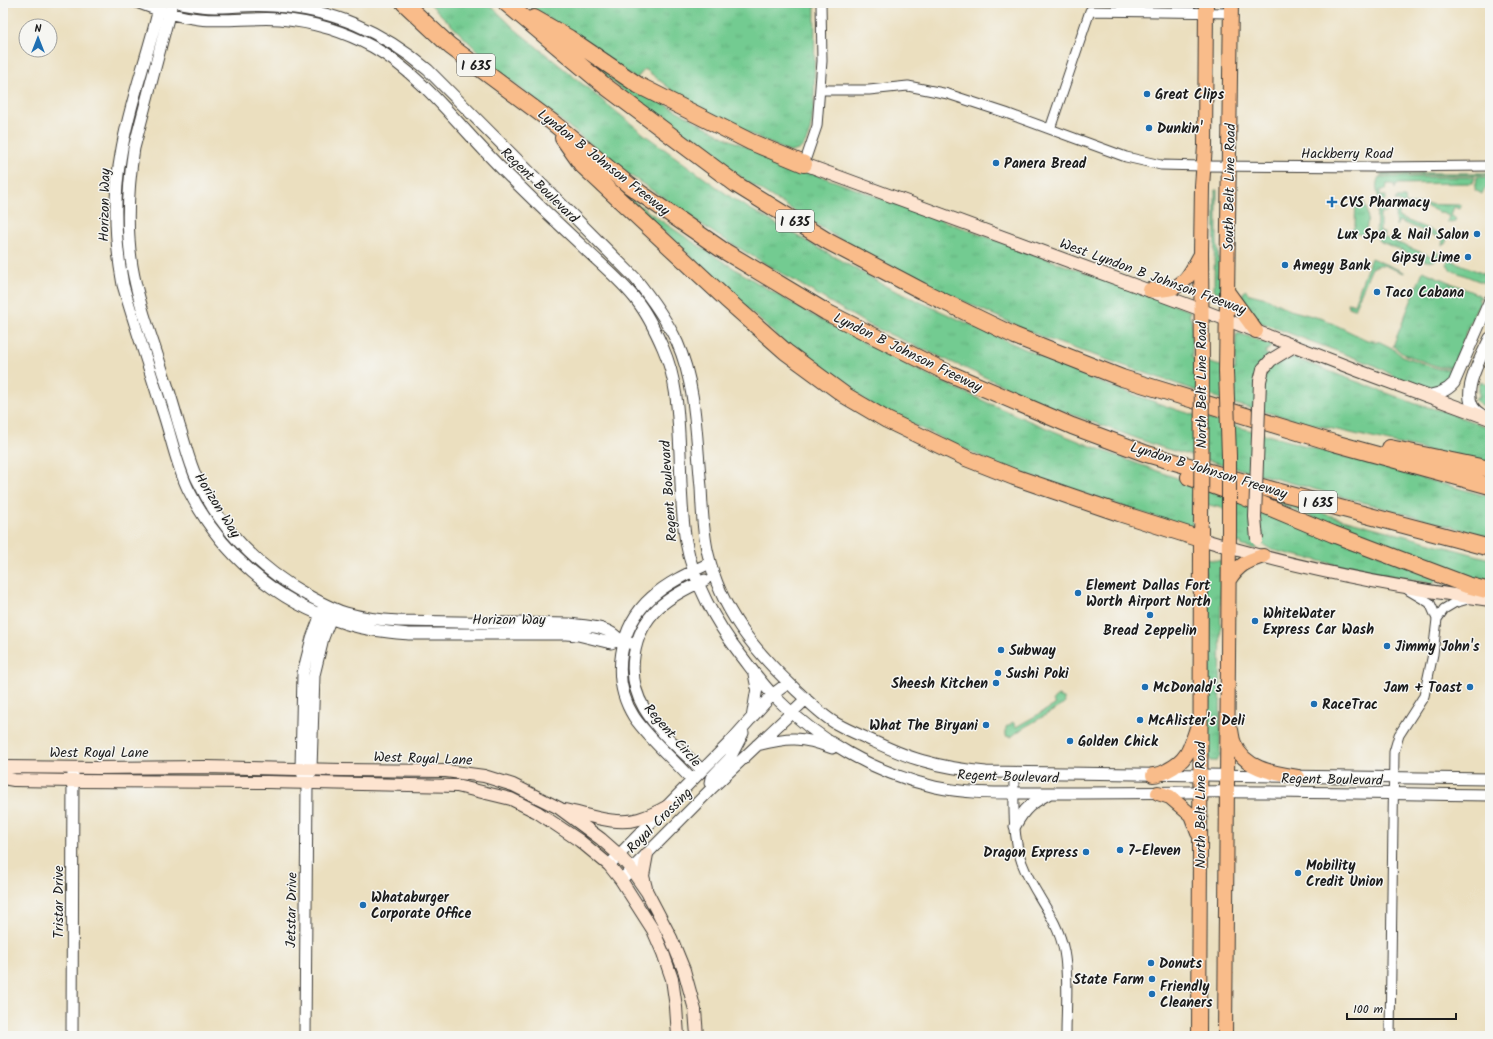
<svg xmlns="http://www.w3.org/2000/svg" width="1493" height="1039" font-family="Kalam,sans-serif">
<defs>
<pattern id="grass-tufts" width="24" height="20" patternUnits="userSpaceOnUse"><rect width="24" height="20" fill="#73cb91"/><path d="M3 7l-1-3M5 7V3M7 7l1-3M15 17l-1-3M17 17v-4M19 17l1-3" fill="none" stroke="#63ae7c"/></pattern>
</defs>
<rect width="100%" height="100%" fill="#f6f6f2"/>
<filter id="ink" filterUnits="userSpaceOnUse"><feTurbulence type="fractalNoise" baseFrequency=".025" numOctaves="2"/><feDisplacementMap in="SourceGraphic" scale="8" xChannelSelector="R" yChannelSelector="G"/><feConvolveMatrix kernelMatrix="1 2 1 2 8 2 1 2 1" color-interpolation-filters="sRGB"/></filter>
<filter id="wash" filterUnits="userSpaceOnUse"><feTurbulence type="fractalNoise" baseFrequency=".012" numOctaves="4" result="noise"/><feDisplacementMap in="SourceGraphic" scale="16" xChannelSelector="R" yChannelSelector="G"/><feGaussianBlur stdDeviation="0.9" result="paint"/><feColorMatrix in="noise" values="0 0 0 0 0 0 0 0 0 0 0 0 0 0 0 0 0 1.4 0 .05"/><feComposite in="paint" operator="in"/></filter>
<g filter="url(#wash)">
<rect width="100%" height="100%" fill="#ebdfbf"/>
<path fill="url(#grass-tufts)" stroke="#487456" d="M429,3H488L516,30L645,135L736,201L889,288L1096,381L1177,410L1490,497V537L1163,448L1049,406L867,324L717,235L624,171L493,66Z
M526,3H815L814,105C812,117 811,144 798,150C795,151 792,152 789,152L710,115L677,94L645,69L636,79Z
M574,50L639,90L728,139L790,165L1190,311L1189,314L1192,323V358L1235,370L1236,335L1239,333L1271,345V347L1265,352L1271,358L1286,355L1416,404L1443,411L1490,428V465L1307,423L1235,404L1044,338L939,290L854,248L748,182L656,118Z
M1383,173H1490V175H1380Z
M1379,177H1475L1473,183L1396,184L1395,189L1394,184H1387L1386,190H1380V196H1386V199L1383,201L1379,199C1377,193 1375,183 1379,177Z
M1477,177H1490V190L1485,188L1482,194L1475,190Z
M618,190C726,269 842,336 964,392C1029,422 1096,449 1163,473C1187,482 1212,489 1236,499C1304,524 1370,551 1436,577L1434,584L1355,569L1272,550L1264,545L1262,542L1255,544L1256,549L1242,546L1241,542L1237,543L1235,541V511L1192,501V529L1003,467L877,408L796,353Z
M1215,190H1217V240L1222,293L1215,292L1214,290Z
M1356,198C1370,199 1369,223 1365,233L1361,235L1351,231L1355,226Z
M1396,198H1405L1406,204L1461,205L1460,209L1454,207L1451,215L1456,219L1454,222L1451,223L1447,222L1449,216L1422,205L1419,210L1395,200Z
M1379,209H1383L1386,211V213H1380V232L1384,233L1383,237L1433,257L1436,251L1439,254L1438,258L1434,261H1426L1379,241L1376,236L1377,211Z
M1396,211L1400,212L1398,217L1448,237L1445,244L1442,245L1443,239L1399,221L1396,226L1395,213Z
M1448,257L1454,259L1453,261L1484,274L1490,261V279L1487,280L1489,283H1484L1451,270L1447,264Z
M1371,258L1404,272V273L1383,265H1379L1372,268L1354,309L1349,307L1348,303L1354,304Z
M1423,271L1479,295L1482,298H1478L1480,303L1477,307L1452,368L1449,367H1439L1403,354L1393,346Z
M1245,290L1250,294L1266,298L1290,310L1323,319L1367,340L1380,342L1392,348L1402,356L1439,369H1449L1451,370L1446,382L1442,385L1443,388L1433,391L1428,390L1397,378L1376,366L1358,359L1262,323L1255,319L1241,297Z
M1481,381L1490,386V409L1480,405L1475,399L1479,398V387Z
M1262,497L1490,559V585L1455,576Z
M1205,559L1221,561L1220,756L1217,761H1210L1208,756L1209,678L1205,647Z
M1058,696L1064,698L1065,703L1063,705L1023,728L1011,737L1006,736V727L1013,722L1016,727L1055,705L1053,700Z"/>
</g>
<g filter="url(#ink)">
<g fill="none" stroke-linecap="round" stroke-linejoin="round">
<g stroke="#3b3934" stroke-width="11">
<path id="minor" d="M820,90H869L908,86L948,94L1006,113L1126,157L1161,165L1203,166L1373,167L1490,166
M1050,129L1090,11L1231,13
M804,164L817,126L822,61L821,3
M1408,590L1430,603L1437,619
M1014,773C1014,803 1012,835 1022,863C1034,895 1057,916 1064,951C1069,978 1066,1008 1066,1036
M1390,1036L1394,752L1399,735L1424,696L1433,654L1437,619L1444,609L1454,603L1468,599"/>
</g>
<g stroke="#3b3934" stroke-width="13">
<path id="tertiary" d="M139,3C159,11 178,17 199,19C226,22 253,17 280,19C313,22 344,31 373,47C423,75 462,130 503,170C528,195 554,220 580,244C599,263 621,280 637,301C648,315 656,332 663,348C678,382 678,417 680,453C681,483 681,513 686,542C693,582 716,623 740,654C751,668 761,683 774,696C817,740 875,773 935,787C968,794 1001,793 1034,793C1084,793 1135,793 1186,792C1287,791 1389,794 1490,795
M172,3L134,148C128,186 126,228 132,266C138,302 152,338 163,373C169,390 174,407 179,425C185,443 189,462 197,479C221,530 259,568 307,595C320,602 332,609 346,613C363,618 381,620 399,621L569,624C585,626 610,626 619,640
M181,3C192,5 203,7 214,7C234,7 253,4 273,6C333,9 382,31 428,70L635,278C651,298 666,319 677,342C697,387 696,439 701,487C702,510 703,533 708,554C721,610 753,649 794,688C807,700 821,715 837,724C846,729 855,733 864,737C884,746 903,756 924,761C944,767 965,770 986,772L1490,779
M160,4C149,54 129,103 121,154C113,197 115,242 123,285C135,326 149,367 162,409C171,435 176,464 188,489C220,553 275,602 344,623C365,630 388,632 409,634H566L578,635L611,643L619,640L636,645
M1426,396C1437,394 1446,392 1454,383L1490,300
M1482,415C1454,401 1481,358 1490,338
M752,718L757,688L754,674
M757,745C788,737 802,736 832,748
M702,770C682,751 658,732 644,708C625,676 632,633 658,608C671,596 689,587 705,580
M304,778L301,769L303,673L312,638L323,609
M692,780C673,759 650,740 634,717C610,679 619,626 652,597C668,582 691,572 710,563
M713,787L710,783L711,778L730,758L743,733
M1015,826C1025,807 1032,803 1050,793
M609,865L730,742L772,695L788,683
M621,880L713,787L806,699
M72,1036L73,768
M305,1036L307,784L311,769L314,675L323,638L333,612"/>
</g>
<g stroke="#3b3934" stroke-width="14">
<path id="secondary" d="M804,164L1191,306L1359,371L1490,419
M1263,369L1271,360L1294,346
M1201,539C1295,568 1392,587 1490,600
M3,767L98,768L205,767L342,770L446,771L484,776L513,785L559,808L601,839L618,854L631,869L647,892L671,938L684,970L695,1010L697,1036
M3,778L14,780L73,781L266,782L457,786L511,799L537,812L580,841L609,865L621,880L653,930L663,953L672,979L676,1007L678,1036
M565,810C589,815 616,826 639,819C649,816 659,811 668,806
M646,888L643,876L647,854"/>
</g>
<g stroke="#3b3934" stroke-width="16">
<path id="primary" d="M1150,290C1157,290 1165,290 1172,288C1187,284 1193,268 1200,256
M1227,291L1256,331
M1202,365L1201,254L1202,186L1205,146L1206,3
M1226,371L1231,3
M1229,580C1238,565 1247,561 1263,556
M1231,730C1232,734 1232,739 1234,743C1244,769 1273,773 1298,777
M1153,775C1159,775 1163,773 1168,770C1188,760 1190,748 1197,728
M1158,793L1170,797L1191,815L1198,833
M1199,1036C1200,867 1201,697 1201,528
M1225,1036L1229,530"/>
</g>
<g stroke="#3b3934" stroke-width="18">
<path id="motorway" d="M404,3L450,46L552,122L630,186L721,249L826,312L946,372L1072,426L1147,454L1276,491L1490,548
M506,3L605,86L737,185L829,242L922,291L1015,336L1122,378L1334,443L1490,486
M534,18L569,38L638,85L751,142L804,164
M563,138L582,165L726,299L786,352L846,396L887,420L966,458L1014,477L1119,513L1201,539
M1390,448L1490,469
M1189,477L1242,496L1333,534L1467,585L1490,591"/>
</g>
<use href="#minor" stroke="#fff" stroke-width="9"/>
<use href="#tertiary" stroke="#fff" stroke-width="11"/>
<use href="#secondary" stroke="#fde4d0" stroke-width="12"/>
<use href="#primary" stroke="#f9bc8a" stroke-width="14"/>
<use href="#motorway" stroke="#f9bc8a" stroke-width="16"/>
<g stroke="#3b3934" stroke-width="14" stroke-linecap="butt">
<path id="secondary-bridge" d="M1257,539L1255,517L1260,381L1263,369"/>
</g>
<g stroke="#3b3934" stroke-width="16" stroke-linecap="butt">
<path id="primary-bridge" d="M1226,371L1229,456V530
M1201,523L1202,365"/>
</g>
<use href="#secondary-bridge" stroke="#fde4d0" stroke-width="12"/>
<use href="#primary-bridge" stroke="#f9bc8a" stroke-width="14"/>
</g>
</g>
<g fill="#1f6fb2" stroke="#f6f6f2" stroke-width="1.5">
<circle cx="1147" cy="94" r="4"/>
<circle cx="1149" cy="128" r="4"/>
<circle cx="996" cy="163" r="4"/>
<path d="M1330 196h4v4h4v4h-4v4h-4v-4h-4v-4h4z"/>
<circle cx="1477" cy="234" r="4"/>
<circle cx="1468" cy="257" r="4"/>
<circle cx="1285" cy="265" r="4"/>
<circle cx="1377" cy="292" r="4"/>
<circle cx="1078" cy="593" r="4"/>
<circle cx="1150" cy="615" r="4"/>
<circle cx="1255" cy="621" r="4"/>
<circle cx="1387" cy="646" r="4"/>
<circle cx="1001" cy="650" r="4"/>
<circle cx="998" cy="673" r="4"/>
<circle cx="996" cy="683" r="4"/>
<circle cx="1145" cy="687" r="4"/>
<circle cx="1470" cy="687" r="4"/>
<circle cx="1314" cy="704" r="4"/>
<circle cx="1140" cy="720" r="4"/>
<circle cx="986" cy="725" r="4"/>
<circle cx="1070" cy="741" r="4"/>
<circle cx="1120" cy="850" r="4"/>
<circle cx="1086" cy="852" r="4"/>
<circle cx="1298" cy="873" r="4"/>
<circle cx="363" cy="905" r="4"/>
<circle cx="1151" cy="963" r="4"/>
<circle cx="1152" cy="979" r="4"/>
<circle cx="1152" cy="994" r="4"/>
</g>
<g text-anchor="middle" stroke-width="3" stroke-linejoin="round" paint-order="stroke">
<g fill="#f6f6f2" stroke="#5d5d5c" stroke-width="1">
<rect x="457" y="54" width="38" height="22" rx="3"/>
<rect x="776" y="210" width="38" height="22" rx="3"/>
<rect x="1299" y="491" width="38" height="22" rx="3"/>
</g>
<g font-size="13" font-weight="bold" fill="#1c1c1c">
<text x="476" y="70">I 635</text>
<text x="795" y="226">I 635</text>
<text x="1318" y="507">I 635</text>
</g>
<g font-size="14" font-weight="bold" fill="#1c1c1c" stroke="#f6f6f2" text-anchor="start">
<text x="1155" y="99">Great Clips</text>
<text x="1157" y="133">Dunkin'</text>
<text x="1004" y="168">Panera Bread</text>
<text x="1340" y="207">CVS Pharmacy</text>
<text x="1469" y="239" text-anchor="end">Lux Spa &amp; Nail Salon</text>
<text x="1460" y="262" text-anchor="end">Gipsy Lime</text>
<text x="1293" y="270">Amegy Bank</text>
<text x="1385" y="297">Taco Cabana</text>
<text x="1086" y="590">Element Dallas Fort<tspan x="1086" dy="16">Worth Airport North</tspan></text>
<text x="1263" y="618">WhiteWater<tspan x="1263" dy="16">Express Car Wash</tspan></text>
<text x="1150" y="635" text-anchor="middle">Bread Zeppelin</text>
<text x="1395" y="651">Jimmy John's</text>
<text x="1009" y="655">Subway</text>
<text x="1006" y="678">Sushi Poki</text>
<text x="988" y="688" text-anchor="end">Sheesh Kitchen</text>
<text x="1153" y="692">McDonald's</text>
<text x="1462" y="692" text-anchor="end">Jam + Toast</text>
<text x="1322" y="709">RaceTrac</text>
<text x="1148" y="725">McAlister's Deli</text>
<text x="978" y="730" text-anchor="end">What The Biryani</text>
<text x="1078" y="746">Golden Chick</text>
<text x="1128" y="855">7-Eleven</text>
<text x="1078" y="857" text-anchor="end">Dragon Express</text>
<text x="1306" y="870">Mobility<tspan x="1306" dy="16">Credit Union</tspan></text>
<text x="371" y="902">Whataburger<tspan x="371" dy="16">Corporate Office</tspan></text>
<text x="1159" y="968">Donuts</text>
<text x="1144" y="984" text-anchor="end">State Farm</text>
<text x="1160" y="991">Friendly<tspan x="1160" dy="16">Cleaners</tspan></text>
</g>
<g font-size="14" fill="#1c1c1c" stroke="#f6f6f2">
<text x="1347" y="158">Hackberry Road</text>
<text transform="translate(604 162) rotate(38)" y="5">Lyndon B Johnson Freeway</text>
<text transform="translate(540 185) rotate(44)" y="5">Regent Boulevard</text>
<text transform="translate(1229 187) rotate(-89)" y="5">South Belt Line Road</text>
<text transform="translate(104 205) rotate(-89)" y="5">Horizon Way</text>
<text transform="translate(1153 276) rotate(20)" y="5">West Lyndon B Johnson Freeway</text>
<text transform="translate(908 352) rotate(26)" y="5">Lyndon B Johnson Freeway</text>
<text transform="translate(1201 385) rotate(-90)" y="5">North Belt Line Road</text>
<text transform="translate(1209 470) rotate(17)" y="5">Lyndon B Johnson Freeway</text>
<text transform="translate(668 491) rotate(-94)" y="5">Regent Boulevard</text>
<text transform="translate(218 505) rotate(58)" y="5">Horizon Way</text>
<text x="509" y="624">Horizon Way</text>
<text transform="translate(673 735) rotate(49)" y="5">Regent Circle</text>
<text x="99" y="757">West Royal Lane</text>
<text transform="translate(423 758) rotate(2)" y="5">West Royal Lane</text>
<text transform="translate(1008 776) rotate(2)" y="5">Regent Boulevard</text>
<text transform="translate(1332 779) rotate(1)" y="5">Regent Boulevard</text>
<text transform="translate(1200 805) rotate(-90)" y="5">North Belt Line Road</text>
<text transform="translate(659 820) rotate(-45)" y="5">Royal Crossing</text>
<text transform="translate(58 902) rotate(-90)" y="5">Tristar Drive</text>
<text transform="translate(291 910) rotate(-89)" y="5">Jetstar Drive</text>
</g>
</g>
<rect width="1493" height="1039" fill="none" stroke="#f6f6f2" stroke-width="16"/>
<g transform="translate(38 38)"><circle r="19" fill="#f6f6f2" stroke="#9f9f9c"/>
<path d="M0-3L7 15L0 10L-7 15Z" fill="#1f6fb2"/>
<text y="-6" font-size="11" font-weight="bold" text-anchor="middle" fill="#1c1c1c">N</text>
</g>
<path d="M1347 1013v6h109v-6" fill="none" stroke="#1c1c1c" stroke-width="2"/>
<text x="1353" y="1013" font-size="12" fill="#1c1c1c" stroke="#f6f6f2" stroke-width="3" paint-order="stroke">100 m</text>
</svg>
